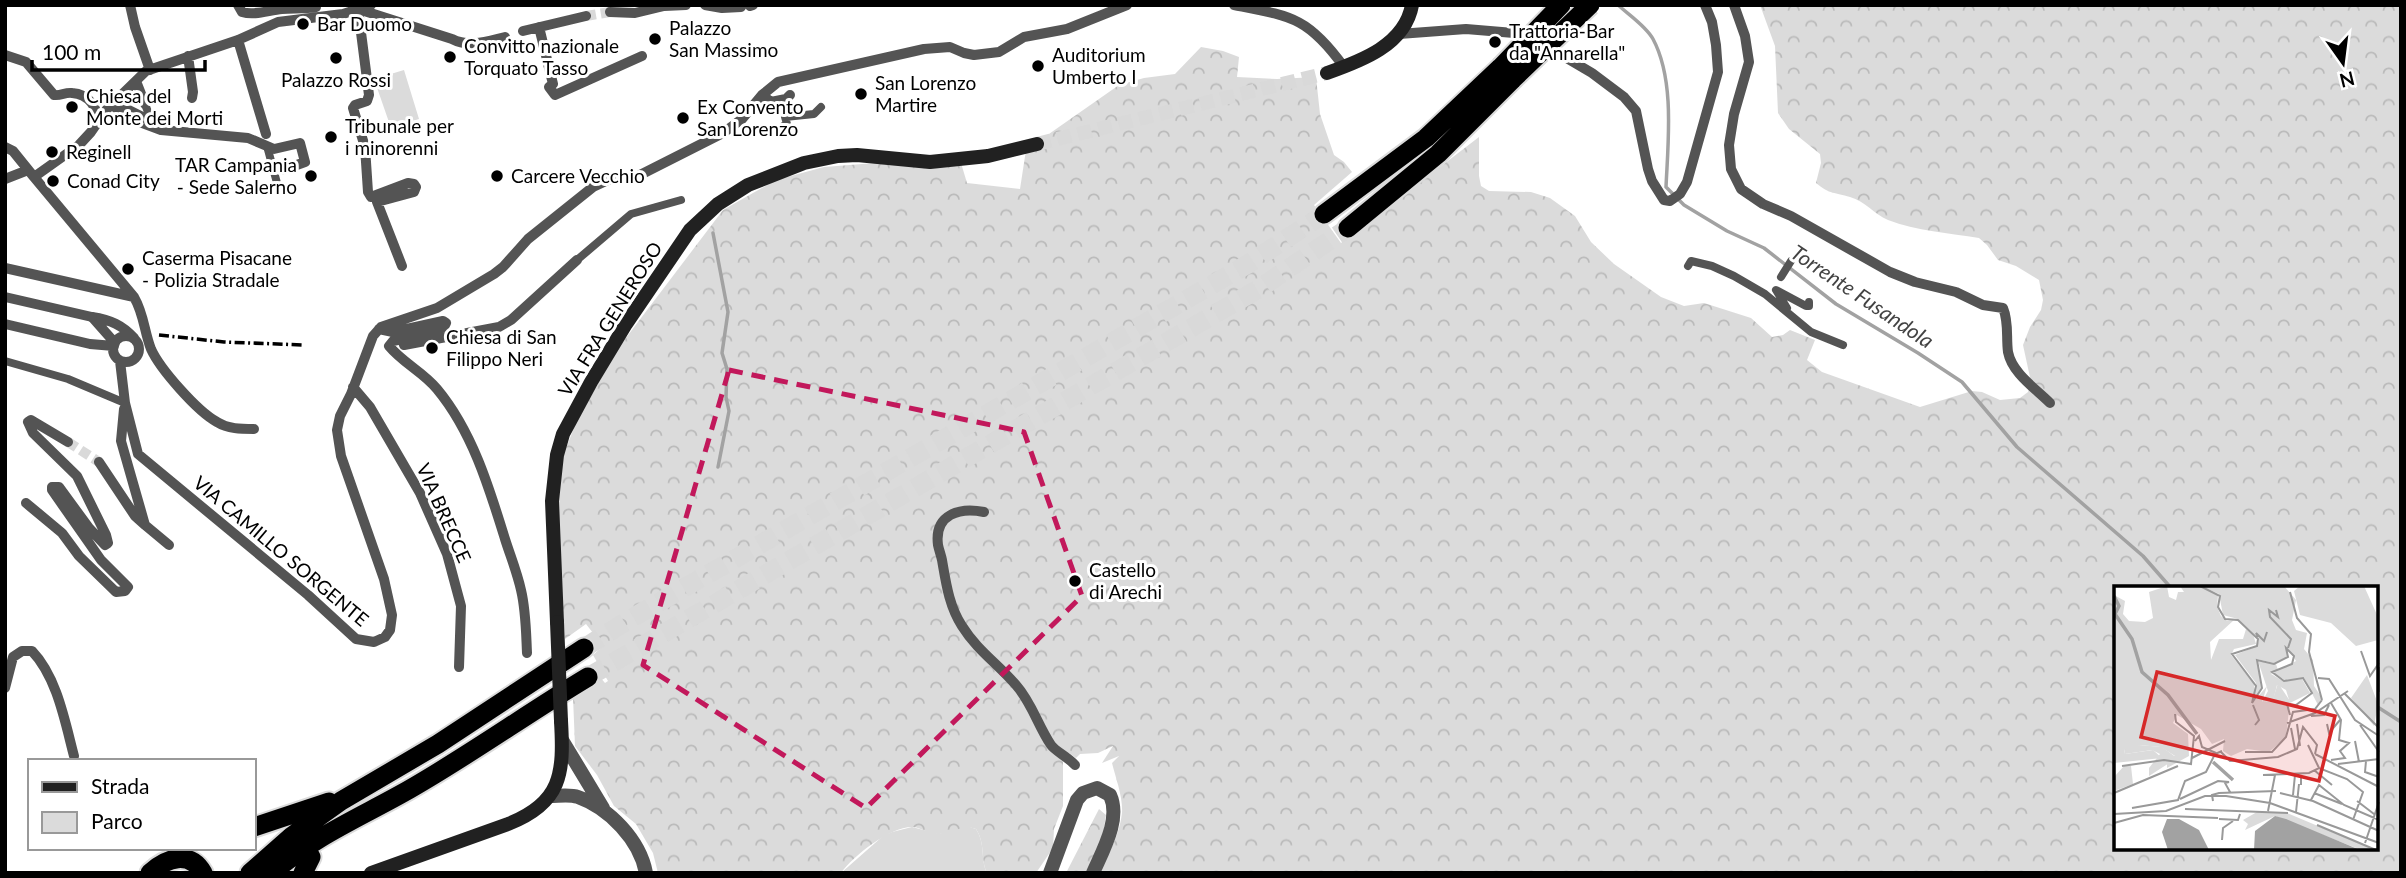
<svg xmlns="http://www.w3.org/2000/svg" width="2406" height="878" font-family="Lato,sans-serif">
<defs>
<pattern id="forest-crowns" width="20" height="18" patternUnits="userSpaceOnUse" patternTransform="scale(1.75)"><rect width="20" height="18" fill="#dbdbdb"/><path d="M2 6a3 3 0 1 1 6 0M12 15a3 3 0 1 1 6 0" fill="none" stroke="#bababa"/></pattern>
</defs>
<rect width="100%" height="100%" fill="#fff"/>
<path fill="#dbdbdb" d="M404,70L419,119L391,128L374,79Z
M967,826L976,829C986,845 980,858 987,873H841L883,836L892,832L912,827L939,834Z"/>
<path fill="url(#forest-crowns)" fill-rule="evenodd" d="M1760,5H2401V873H1100C1108,854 1120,834 1122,813C1123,797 1116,779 1112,763L1119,756L1102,763L1113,746L1098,753L1080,754L1076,758L1069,753L1063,758V806L1054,829L1053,848L1036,873H987C980,858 986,845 976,829C960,824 954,834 939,834C931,835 922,828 913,827C891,826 853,856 841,873H658L653,853L636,824L614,806L597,775L575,746L573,697L600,677L605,683L608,681L593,655L603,646L586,624L565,639L557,530L560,463L576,423L616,351L723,210L776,180L824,167L875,163H961L967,183L1020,189L1026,150L1119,85L1144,78L1175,74L1201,47L1223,51L1239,57L1237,77L1277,79L1316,77L1320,114L1334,155L1344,162L1352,172L1314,205L1341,243L1479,137V176L1481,186L1489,191L1531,192L1550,198L1575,216L1591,242L1614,264L1661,297L1684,306L1704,303L1751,318L1772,337L1783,335L1790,330L1815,340L1807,360L1822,372L1920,407L1972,391L1982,392L2000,400L2020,398L2028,392L2031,382L2023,345L2030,327L2041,310L2043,300L2039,280L2016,266L1998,260L1987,245L1979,238C1950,233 1916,231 1888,220C1874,214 1865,201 1850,197C1835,192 1830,195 1816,183L1821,163L1820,154L1789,129L1778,113L1775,46ZM2116,588H2376V848H2116Z
M1099,809L1106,815L1102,841L1087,873H1066Z"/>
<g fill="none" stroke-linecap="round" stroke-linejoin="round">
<path stroke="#a2a2a2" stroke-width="3.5" d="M1618,5C1629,15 1646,26 1653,39C1675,80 1668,142 1666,187L1684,205L1727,231L1764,248L1836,304L1918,353L1962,382L2017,447L2143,556L2171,588
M713,233L728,312L722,353L727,369L726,397L729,411L718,467
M2376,706L2401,722"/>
<path stroke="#d9d9d9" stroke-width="10" stroke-dasharray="10 5" stroke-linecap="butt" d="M586,16L610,12
M68,442L99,462"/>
<path stroke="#d9d9d9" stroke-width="14" stroke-dasharray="14 7" stroke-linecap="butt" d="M1037,144L1327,73"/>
<path stroke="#d9d9d9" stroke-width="19" stroke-dasharray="19 10" stroke-linecap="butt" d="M584,648L630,619L1248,264L1324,214
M588,677L1260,288L1348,228"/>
<g stroke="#dbdbdb" stroke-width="23">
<path id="motorway" d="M1324,214L1426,138L1501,67
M1348,228L1438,154L1513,79
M254,827L329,802
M150,873C166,858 190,850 203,873
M250,873L292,836L341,801L438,744L584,648
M272,873C314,836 363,816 410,789C471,754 528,713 588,677
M303,873L311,857"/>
</g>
<path stroke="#545454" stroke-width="8" d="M117,99L127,108L151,120L145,104
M773,132L787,124L785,117L814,114L821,107
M267,146L277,183
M577,260L631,214L681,200
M1688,266L1691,261L1712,266L1734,276L1765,294L1811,332L1843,345
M1781,277L1791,261
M1787,308L1776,290L1806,306H1809V302
M5,361L68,379L125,403"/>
<path stroke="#545454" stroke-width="10" d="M130,5L135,27L150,70
M238,5L242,12C255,16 269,10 282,9C293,8 305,9 316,7V5
M705,5L722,8L741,7
M1234,5C1291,16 1308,17 1344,67
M1734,5L1745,36L1749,62L1734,114L1729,145L1731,169L1741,189L1763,204L1791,216L1890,272L1915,282L1956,292L1983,305L2003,308C2009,322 2006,337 2008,352C2012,373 2035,388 2050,403
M750,6L753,5
M358,9L369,95L367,101L355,105L353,108L365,147L368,192L371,197L408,183L414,184L416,187L414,192L377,202L402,266
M358,9L452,39C469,48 488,41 505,37
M610,12L635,13L664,6L686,5
M539,27L553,84L549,87L555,95L642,56
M523,31L586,16
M1399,34L1466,29L1526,34L1592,73L1624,97L1636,111L1648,169L1652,181L1664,200L1670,201L1680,194L1687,182L1718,72L1716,45L1712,22L1705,5
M238,40L266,134
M5,55L26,62L54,95C61,96 65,92 72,93C89,94 98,108 98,123
M188,56L193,92L192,98
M136,81L145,104
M762,95L771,102L786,99L790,95
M111,104L129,118L161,130L248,138L274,149L300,143L305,162L283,170
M5,147L13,151L34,177L79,145L91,132L107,109L146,71L238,40L278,22L343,14L371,5
M34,177L134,297C144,314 144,331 151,349C160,369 197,411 217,422C228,429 241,429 254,429
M5,179L28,170
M5,268L134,297
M92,317C111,320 122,325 134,338
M92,317L115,343
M5,324L90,344L114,346
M379,329L393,332L443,321L446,323L444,327L402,339L404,345L499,327L511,320L577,260
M113 349a13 13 0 1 1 26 0a13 13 0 1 1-26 0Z
M402,339L393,341L389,346C403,363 423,372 437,389C472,431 489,487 505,539C510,555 517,572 521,590C526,611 526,632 527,653
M120,361L125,403L138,454L308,595L356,639L374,642L385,637L390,630L392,615L384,579L341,456L337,430L340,416L351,394L373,336L381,327L437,308L494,274L503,267L528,239L593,187L608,180L636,177L723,133L742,119L762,95L778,82L924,49L950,47L964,53L974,55L999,52L1024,37L1067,29L1127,5
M353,387L370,407L420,493L447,554L461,606L459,667
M124,409L121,441L145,525L169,545
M99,462L135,516L145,525
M26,503L62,533L79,556L116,592L125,591L128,587L101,560L52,490V487H59L89,528L105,545L108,543L106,535L77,476L33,433L28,422L31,420L36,423L68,442
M984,512C960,507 934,514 938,545C939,550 941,555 942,560C946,583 949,606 962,626C977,650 998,664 1016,685C1032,703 1038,726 1051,745C1055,751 1068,757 1075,765
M5,688L13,657L22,651H32C57,677 65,722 74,756"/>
<path stroke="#545454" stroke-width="14" d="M562,740L603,808
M550,796C559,796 570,794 578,797C609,808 640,840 646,873
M1050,873L1077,800L1083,793L1097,788L1110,795C1121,819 1103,850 1093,873"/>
<path stroke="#212121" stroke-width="14" d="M1327,73C1361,61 1405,45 1412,5
M557,622L552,501L557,455L563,434L591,382L626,324L690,230L718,204L748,185L804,163L838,156L857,155L930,162L988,156L1037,144
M371,873L508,824C562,803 564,773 561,721"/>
<use href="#motorway" stroke="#000" stroke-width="19"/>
<path stroke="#000" stroke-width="3.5" stroke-dasharray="10 3.5 2 3.5" stroke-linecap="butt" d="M159,335L224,342L304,345"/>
<g stroke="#dbdbdb" stroke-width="23" stroke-linecap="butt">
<path id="motorway-bridge" d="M1501,67L1561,5
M1513,79L1590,5"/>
</g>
<path stroke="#545454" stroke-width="10" d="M5,297L92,317"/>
<path stroke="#212121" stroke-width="14" d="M557,622L561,721"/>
<use href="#motorway-bridge" stroke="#000" stroke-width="19"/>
</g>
<path fill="none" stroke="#c2185b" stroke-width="5" stroke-dasharray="14 9" stroke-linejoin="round" d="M729,370L1024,432L1082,596L866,808L643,665Z"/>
<g fill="#000" stroke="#fff" stroke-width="2.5">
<circle cx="303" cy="24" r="7"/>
<circle cx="655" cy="39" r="7"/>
<circle cx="1495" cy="42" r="7"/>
<circle cx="450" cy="57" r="7"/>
<circle cx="336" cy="58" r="7"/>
<circle cx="1038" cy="66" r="7"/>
<circle cx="861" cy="94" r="7"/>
<circle cx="72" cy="107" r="7"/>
<circle cx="683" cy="118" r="7"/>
<circle cx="331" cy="137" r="7"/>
<circle cx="52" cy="152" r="7"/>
<circle cx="311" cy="176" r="7"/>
<circle cx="497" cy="176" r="7"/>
<circle cx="53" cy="181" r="7"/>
<circle cx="128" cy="269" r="7"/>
<circle cx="432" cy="348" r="7"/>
<circle cx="1075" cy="581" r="7"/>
</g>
<g text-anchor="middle" stroke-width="6" stroke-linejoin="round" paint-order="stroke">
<g font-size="19" fill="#000" stroke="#fff" text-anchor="start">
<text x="317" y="31">Bar Duomo</text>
<text x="669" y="35">Palazzo<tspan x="669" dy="22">San Massimo</tspan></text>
<text x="1509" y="38">Trattoria-Bar<tspan x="1509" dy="22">da "Annarella"</tspan></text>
<text x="464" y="53">Convitto nazionale<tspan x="464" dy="22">Torquato Tasso</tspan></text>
<text x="1052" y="62">Auditorium<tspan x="1052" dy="22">Umberto I</tspan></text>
<text x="336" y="87" text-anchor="middle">Palazzo Rossi</text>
<text x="875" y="90">San Lorenzo<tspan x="875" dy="22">Martire</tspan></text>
<text x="86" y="103">Chiesa del<tspan x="86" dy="22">Monte dei Morti</tspan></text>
<text x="697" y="114">Ex Convento<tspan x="697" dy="22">San Lorenzo</tspan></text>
<text x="345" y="133">Tribunale per<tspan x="345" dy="22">i minorenni</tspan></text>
<text x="66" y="159">Reginell</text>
<text x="297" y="172" text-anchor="end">TAR Campania<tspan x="297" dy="22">- Sede Salerno</tspan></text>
<text x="511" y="183">Carcere Vecchio</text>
<text x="67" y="188">Conad City</text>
<text x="142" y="265">Caserma Pisacane<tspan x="142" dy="22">- Polizia Stradale</tspan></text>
<text x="446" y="344">Chiesa di San<tspan x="446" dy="22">Filippo Neri</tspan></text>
<text x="1089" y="577">Castello<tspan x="1089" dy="22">di Arechi</tspan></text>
</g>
<g font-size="19" fill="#000" stroke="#fff">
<text transform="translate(610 319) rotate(-58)" y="7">VIA FRA GENEROSO</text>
<text transform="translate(444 513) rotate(66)" y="7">VIA BRECCE</text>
<text transform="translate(281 551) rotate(40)" y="7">VIA CAMILLO SORGENTE</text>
</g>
<g font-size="21" font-style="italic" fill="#434343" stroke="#fff">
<text transform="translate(1862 297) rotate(34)" y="7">Torrente Fusandola</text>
</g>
</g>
<g transform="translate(2114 586)">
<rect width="264" height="264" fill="#fff"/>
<path d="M144,75L162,78L164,84L157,88L169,95L188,93L196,107L176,117L172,104L163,99L159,115L148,116L154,105ZM25,159L48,161L63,172L35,190V182L46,168L38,164L11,168L10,163Z" fill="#dbdbdb"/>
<path d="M53,0L55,11L62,14L64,6H70L66,0H84L104,9L103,21L107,30L113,35L120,34L96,56L97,74L105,53H129L132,43L139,48L142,58L120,63L117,69L140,98V111L142,97L121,69L143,60L145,54L124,33L109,29L105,8L87,0H170L182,14L178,34L182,44L193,47L190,63L199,74L200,100L208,112L204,119L190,92L171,94L159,87L182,75L174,62L173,71L160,77L143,73L147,102L137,119L153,100L148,116H158L164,97L176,115L172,151L155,166L133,163L117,170L109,165L110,153L98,158L87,143L63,129L59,137L74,148L75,170L53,182V170H61L47,161L25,159L21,165L10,163L11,168L39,164L48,172L0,177V9L11,15L9,28L15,35L31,36L39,32L35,6ZM186,0H250L264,31V54L242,60L217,37L186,29L180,5ZM253,89L264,118L260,140L237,112ZM10,180H17L19,198L0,205V191ZM143,226L173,227L261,264H247L161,230L131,244L134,238L129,234Z" fill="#dbdbdb"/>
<path d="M161,230L172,233L246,264H140L141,245ZM53,233H65L85,244L95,264H54L48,246Z" fill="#a2a2a2"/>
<path fill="none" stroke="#a2a2a2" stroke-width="3.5" d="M0,10L5,20L1,28L18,53L28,86L54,109L83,148M99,176L119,194"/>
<path fill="none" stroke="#999" stroke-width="2" d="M86,0L106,10L104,21L111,33L124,34L144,53L143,60L118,68L142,100L138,117L148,102L143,74L160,78L174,71L172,62L180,70L178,78L158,86L170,95L189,92L198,107L182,119L173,118L176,129M176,6L183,32L197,48L195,66L208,114M162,24L164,31L155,24L156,31L177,53L174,62M144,51L142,47L150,55L153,46M247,65L256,90L265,77M265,81V106M204,92L215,93L241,134L265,150M231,108L265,142M217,117L227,134L225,154L235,157L226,165L231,172L217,174M139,119L145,134L141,139M197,130L210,129L215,119M173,137L201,127L234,105M183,138L186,160M213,138L215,147L226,134M246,139L265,166M177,142L181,163M81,155L85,150L88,161L102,167M241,155L245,176M194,159L205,182M107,166L116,175L164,171L183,163L189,141L203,159L201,168M131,166H158L172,151L179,126L201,123L208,114M201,168L265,201M78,172L111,155M252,175L251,186L265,191M224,178L265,173M8,180L50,174L77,178L80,150L62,136L61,128M200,184L218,199M149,189L195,187L205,182L233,193L249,206L239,234M0,207L64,180M166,207L199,215L265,245M200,207L228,218M179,209L181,189L187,190V199M66,213L104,195L115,196L111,197L116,206M197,214L205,199L230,219L265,234M99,215L98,209L105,207L162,205M243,215L260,228M18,222L64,214L71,195L92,186L101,168L108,165M71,223L174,227M154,225L161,189M182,226L185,198M0,228L52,225L91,210H112L156,217L265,257M105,233L124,234L126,228M0,237L29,229L104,232M203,239L262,264M108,254L109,242L119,235M251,257L265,216"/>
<path fill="#d62828" fill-opacity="0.15" stroke="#d62828" stroke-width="3.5" d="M43,86L221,130L205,195L27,151Z"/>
<rect width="264" height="264" fill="none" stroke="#000" stroke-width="3.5"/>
</g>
<rect width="2406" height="878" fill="none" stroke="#000000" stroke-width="14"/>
<rect x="28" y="759" width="228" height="91" fill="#ffffff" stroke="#999999" stroke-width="2"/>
<rect x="42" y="782" width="35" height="10" fill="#212121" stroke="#999999" stroke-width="2"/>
<text x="91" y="794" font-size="21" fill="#000000">Strada</text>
<rect x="42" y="812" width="35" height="21" fill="#dbdbdb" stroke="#999999" stroke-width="2"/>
<text x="91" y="829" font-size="21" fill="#000000">Parco</text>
<g transform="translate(2343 63) rotate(166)" stroke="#ffffff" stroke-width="5" paint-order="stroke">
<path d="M0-5L12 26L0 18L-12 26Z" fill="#000000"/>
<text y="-10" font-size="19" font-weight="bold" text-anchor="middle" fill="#000000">N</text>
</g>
<path d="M32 60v10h173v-10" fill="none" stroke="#000000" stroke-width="3.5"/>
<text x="42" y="60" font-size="21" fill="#000000" stroke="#ffffff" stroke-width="5" paint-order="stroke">100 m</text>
</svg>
